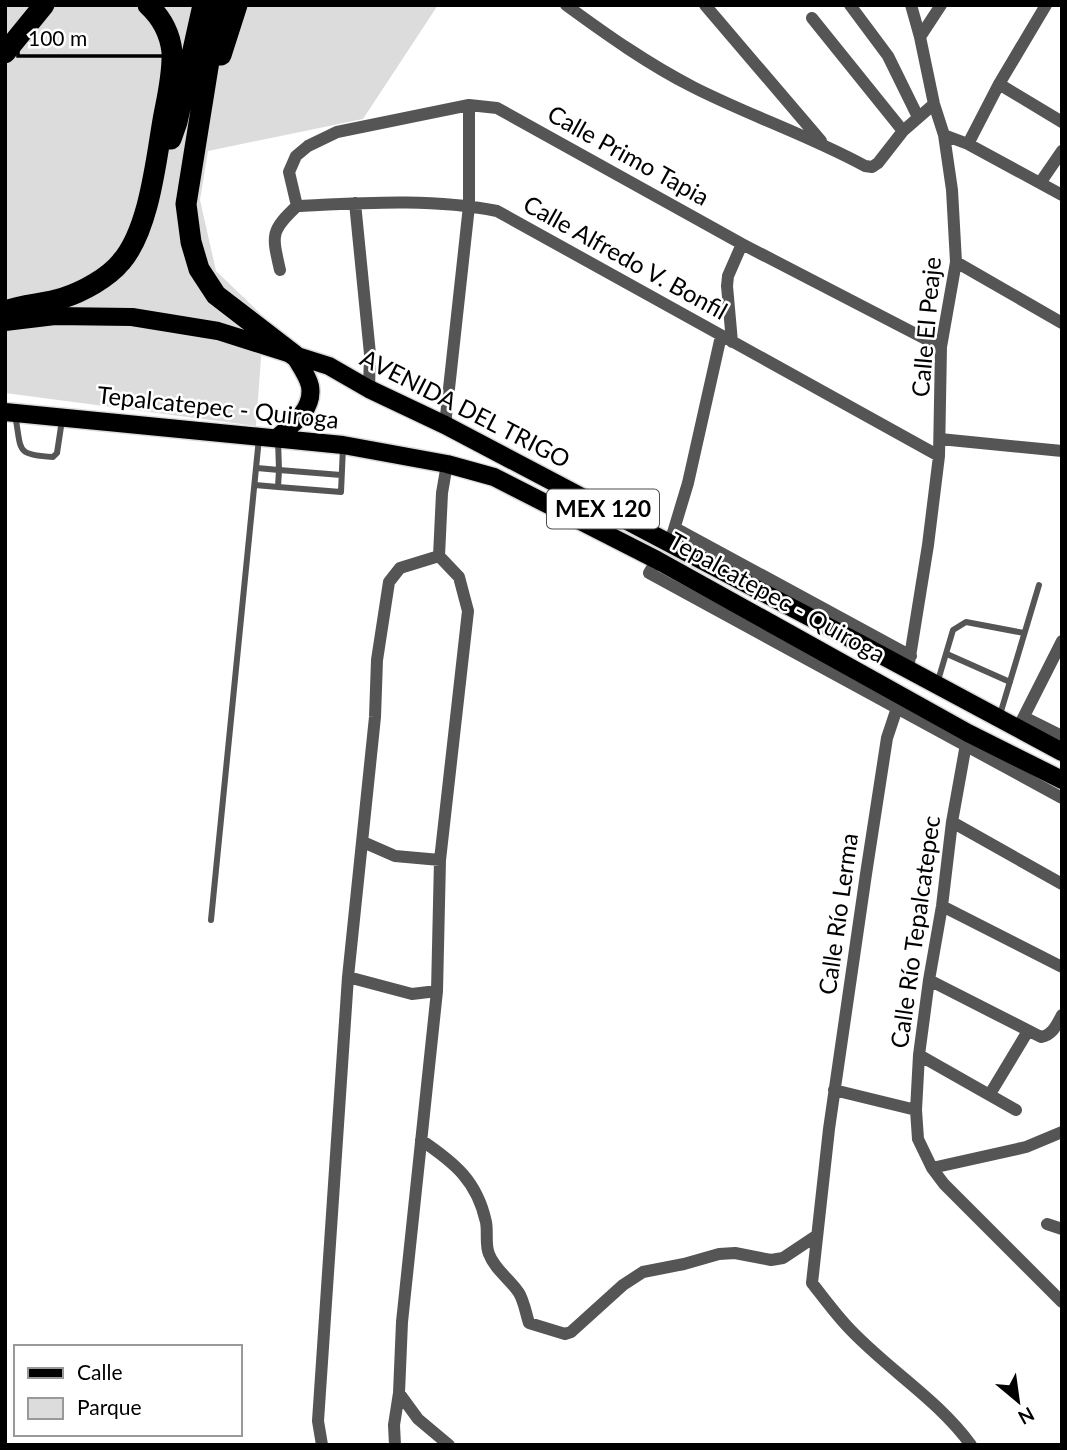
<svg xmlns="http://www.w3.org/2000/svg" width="1067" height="1450" font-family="Lato,sans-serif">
<rect width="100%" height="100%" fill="#fff"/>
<path fill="#dcdcdc" d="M5,5H438L363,119L208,151L200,200L216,271L264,317L256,426L5,393Z"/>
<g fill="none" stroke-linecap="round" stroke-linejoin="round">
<g stroke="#dbdbdb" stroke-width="21">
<path id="primary" d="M5,322L55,316L132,317L218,331L329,366L369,389L445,425L857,642L1062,752
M5,412L343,445L447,464L494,477L657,560L968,733L1062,780
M278,437C293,424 314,409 310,386C308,376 299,364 294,355"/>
</g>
<g stroke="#dbdbdb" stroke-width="24">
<path id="motorway" d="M218,5L186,204L191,242L199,269L216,295L294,355
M5,53L44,5
M221,55L237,5
M171,139L177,122L203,5
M5,311C24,304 44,304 63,298C82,292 108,278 121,262C149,230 156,161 163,120C167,98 173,75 172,52C170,33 162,18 148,5"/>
</g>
<path stroke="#555" stroke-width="6" d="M15,415C22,450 14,455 53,457L57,453L62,420
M278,440L279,470L341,475
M257,468L279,470L278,487L341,492L343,447
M255,485L278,487
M947,654L1010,682
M937,684L953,630L966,622L1024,633
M999,718L1039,585
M211,920L259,438"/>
<path stroke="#555" stroke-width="12" d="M566,5C607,35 648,64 693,87C750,116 808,135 865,166L872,167L878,163L903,131L934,104
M705,5L821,141
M850,5L888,56L918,117
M812,18L903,131
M920,37L941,5
M999,84L1062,122
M944,135L968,144L1062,195
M968,144L999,84L1046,5
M1040,183L1062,151
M355,203L370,354L369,389
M956,262L1062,323
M280,270C272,235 270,231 297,206
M732,342L727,286L728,276L742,244
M445,425L469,206V105
M940,439L1062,451
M939,456L497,211C432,198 362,203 297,206L289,172L296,156L308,146L337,132L469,105L497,108L742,244L941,347
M675,528L911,656
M672,536L688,483L721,336
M439,556L442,493L447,464
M657,560L649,573L1062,798
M908,669L928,545L939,456L941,347L956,262L952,190L944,135L934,104L920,37L911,5
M897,708L887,738L866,874L829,1129L812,1283C823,1297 834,1312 846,1325C885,1368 937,1398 971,1445
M1024,717L1062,736
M1018,728L1062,641
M968,733L952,822L942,906L929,980L919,1055L916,1110L918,1139L932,1168L944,1184L1062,1302
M952,822L1062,884
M363,842L395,856L440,860
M942,906L1062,967
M348,977L412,994L437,991
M929,980L1041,1037C1053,1035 1057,1024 1062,1015
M919,1055L1016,1110
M834,1090L916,1110
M990,1094L1028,1031
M421,1140C455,1163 477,1181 486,1222C488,1233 485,1245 489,1254C495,1270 510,1279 519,1293C524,1301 526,1314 529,1323L565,1334L571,1332L623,1285L643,1272L684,1264L719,1254L735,1253L771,1260L783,1258L816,1236
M932,1168L1026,1147L1062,1132
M1047,1224L1062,1229
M399,1393L418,1419L449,1445
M322,1445L318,1421L348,977L375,717L377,660L389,582L400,568L439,556L459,577L468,611L440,860L437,991L402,1322L399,1393L394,1425L395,1445"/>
<use href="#primary" stroke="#000" stroke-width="18"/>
<use href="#motorway" stroke="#000" stroke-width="21"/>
</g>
<g text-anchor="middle" stroke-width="5" stroke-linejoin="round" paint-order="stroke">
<rect fill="#fff" stroke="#4c4c4c" stroke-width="2" x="547" y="489.5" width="112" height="39" rx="5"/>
<g font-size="23" font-weight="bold" fill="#000">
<text x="603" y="517">MEX 120</text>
</g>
<g font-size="24" fill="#000" stroke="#fff">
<text transform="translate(628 156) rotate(29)" y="8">Calle Primo Tapia</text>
<text transform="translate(625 258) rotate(29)" y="8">Calle Alfredo V. Bonfil</text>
<text transform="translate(927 327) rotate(-85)" y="8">Calle El Peaje</text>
<text transform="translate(218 408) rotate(6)" y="8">Tepalcatepec - Quiroga</text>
<text transform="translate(465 409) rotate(27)" y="8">AVENIDA DEL TRIGO</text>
<text transform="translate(777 598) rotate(29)" y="8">Tepalcatepec - Quiroga</text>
<text transform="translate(839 914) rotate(-82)" y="8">Calle Río Lerma</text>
<text transform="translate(916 932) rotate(-82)" y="8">Calle Río Tepalcatepec</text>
</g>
</g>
<rect width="1067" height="1450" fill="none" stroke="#000000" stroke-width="14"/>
<rect x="14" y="1345" width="228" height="91" fill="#ffffff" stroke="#999999" stroke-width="2"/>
<rect x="28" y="1368" width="35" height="10" fill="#000000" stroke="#999999" stroke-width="2"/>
<text x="77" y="1380" font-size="21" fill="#000000">Calle</text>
<rect x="28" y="1398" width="35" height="21" fill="#dcdcdc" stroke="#999999" stroke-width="2"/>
<text x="77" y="1415" font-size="21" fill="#000000">Parque</text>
<g transform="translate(1018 1401) rotate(151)" stroke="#ffffff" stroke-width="5" paint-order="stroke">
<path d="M0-5L12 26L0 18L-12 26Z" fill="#000000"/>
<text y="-10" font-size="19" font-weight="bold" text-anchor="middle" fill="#000000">N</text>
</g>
<path d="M18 46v10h189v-10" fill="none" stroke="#000000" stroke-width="3.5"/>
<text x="28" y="46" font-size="21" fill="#000000" stroke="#ffffff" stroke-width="5" paint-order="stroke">100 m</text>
</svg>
